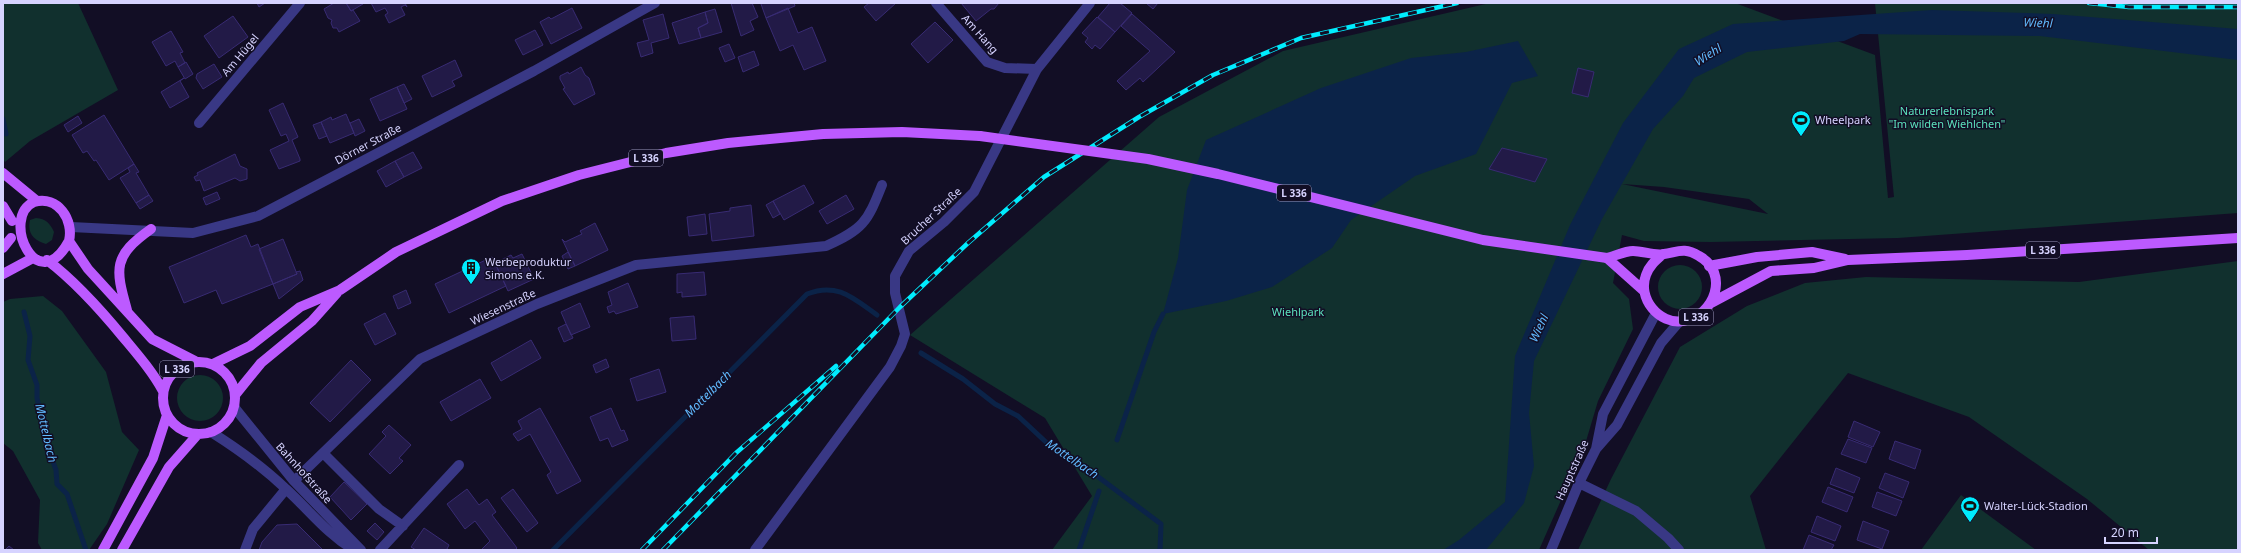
<svg xmlns="http://www.w3.org/2000/svg" width="2241" height="553" font-family="'Noto Sans',sans-serif">
<rect width="100%" height="100%" fill="#120e25"/>
<path fill="#11302e" fill-rule="evenodd" d="M3,3H78L118,90L30,141L5,162L3,159Z
M1490,3H1735L1875,55L1888,198L1894,197L1875,3H2238V213L1898,238L1711,242L1644,241L1622,235L1613,283L1629,299L1633,329L1598,401L1584,448L1539,550H1052L1092,496L1045,418L910,335L1159,117L1283,51ZM1622,184L1664,187L1749,199L1768,214Z
M36,218C46,219 50,223 54,232L52,240L46,244C34,240 27,234 30,220Z
M2238,261V550H2149L2087,499L1969,417L1848,373L1750,496L1766,550H1578L1611,479L1680,347L1747,306L1805,283L1866,277L2079,282Z
M1658 287a22 22 0 1 1 44 0a22 22 0 1 1-44 0Z
M43,296L62,311L106,372L122,432L139,450L107,524L89,550H42L38,543L40,500L13,451L3,443V302L10,299Z
M177 398a23 23 0 1 1 46 0a23 23 0 1 1-46 0Z
M1961,495L2036,550H1921Z"/>
<path fill="#0b2348" d="M1932,10L2053,14L2238,29V60L2040,36L1860,34L1844,41L1747,52L1694,78L1683,96L1653,129L1602,219L1534,361L1529,413L1534,466L1524,503L1486,550H1443L1459,540L1505,502L1515,356L1570,225L1623,123L1679,49L1733,24Z
M1518,41L1538,76L1512,83L1476,154L1415,176L1351,220L1332,248L1272,287L1226,301L1163,314L1178,258L1187,190L1206,140L1321,88L1411,58L1466,52Z"/>
<g fill="none" stroke-linecap="round" stroke-linejoin="round">
<path stroke="#0b2348" stroke-width="5" d="M3,119L6,134
M24,312L30,336L28,360L37,385V398L48,448L56,470L57,484L67,494L86,550
M921,353L963,379L995,404L1018,416L1048,444L1093,473L1161,524L1160,550
M1117,440L1154,332L1163,314
M553,550L807,294C837,282 853,298 877,315
M1079,550L1099,491"/>
</g>
<path fill="#221a47" stroke="#382b73" d="M257,3H265L259,7Z
M334,3H346L351,11L353,10L360,21L339,32L337,28H333L331,23L332,20L328,18L324,9Z
M346,3H362L363,4L351,11Z
M371,3H405L407,7L405,5L401,7L405,15L389,23L385,15L388,13L385,8L376,12Z
M731,3H752L758,17L750,21L754,30L741,36Z
M764,3H794L795,6L766,18L761,4Z
M869,3H896L876,21L864,7Z
M961,3H999L994,9H991L976,21Z
M1110,3H1120L1132,13L1115,32L1098,17Z
M1146,3H1158L1153,9Z
M572,8L582,28L551,44L540,22L549,17L551,19Z
M788,8L798,33L812,27L826,61L804,70L793,45L780,51L766,18Z
M715,9L722,32L701,38L698,28L708,23L705,12Z
M705,12L708,23L698,28L701,38L679,44L672,23Z
M663,14L669,38L651,43L653,53L641,57L637,43L649,40L643,20Z
M1132,14L1175,52L1143,82L1140,78L1126,90L1117,81L1150,51L1121,26Z
M233,16L248,37L219,58L204,36Z
M1097,17L1115,32L1100,49L1095,45L1092,49L1085,42L1088,38L1082,33Z
M935,22L953,40L928,63L911,44Z
M535,30L543,45L523,55L515,40Z
M171,31L183,52L180,53L185,63L178,67L175,61L166,66L152,42Z
M729,44L735,58L725,62L719,48Z
M754,51L759,65L743,72L738,57Z
M455,60L462,76L452,81L455,86L432,97L422,76Z
M186,62L193,74L185,79L178,67Z
M214,64L222,77L203,89L196,78L197,74Z
M581,67L585,75L589,78L595,94L574,105L563,89L565,88L560,79V76L568,72L569,74Z
M1578,68L1594,72L1588,97L1572,93Z
M184,78L180,81L189,97L170,108L161,92Z
M404,84L412,99L404,103L397,87Z
M397,87L407,109L380,121L370,99Z
M283,103L298,137L292,140L300,159V161L279,169L270,150L289,141L286,134L281,136L269,110Z
M346,114L354,133L330,143L321,122L331,117L332,120Z
M104,115L134,164L109,180L96,160L94,161L87,151L83,153L72,135Z
M78,116L82,123L68,132L64,125Z
M359,119L365,131L355,136L350,123Z
M321,122L327,136L319,139L313,125Z
M1502,148L1547,159L1535,182L1489,169Z
M413,152L422,168L404,177L395,161Z
M235,154L240,166L247,169V179L240,181L235,178L204,191L200,180L196,181L194,177L198,175L197,173Z
M395,161L404,177L386,187L377,171Z
M134,164L139,172L136,173L149,195L136,203L120,178L130,172L128,168Z
M804,185L814,203L784,220L773,201Z
M217,192L220,199L206,205L203,198Z
M149,195L153,201L140,209L136,203Z
M846,195L854,209L827,224L819,211Z
M773,201L780,214L773,218L766,205Z
M751,205L754,236L712,241L709,214L730,211V208Z
M705,214L707,234L689,236L687,217Z
M595,223L608,250L575,266L562,239L565,242L582,234L580,231Z
M246,235L251,247L258,244L273,284L222,304L216,290L184,303L169,267Z
M283,239L297,274L273,284L259,249Z
M568,252L575,266L568,269L562,256Z
M522,254L534,279L508,291L495,263L511,255L513,258Z
M492,257L506,286L449,313L435,284Z
M300,271L303,280L279,299L273,284L297,274L296,272Z
M704,272L706,295L682,297V292L677,293V274Z
M628,283L638,307L616,314L614,311L609,313L607,307L612,305L608,292Z
M406,290L411,303L398,309L393,296Z
M580,303L590,327L571,335L561,312Z
M385,313L396,334L375,345L364,324Z
M694,316L696,339L672,341L670,318Z
M566,324L573,338L564,342L558,328Z
M531,340L541,358L501,381L491,363Z
M606,359L609,367L596,373L593,365Z
M351,360L371,380L330,422L310,403Z
M659,369L666,392L637,401L630,379Z
M480,379L491,398L451,421L440,402Z
M540,408L581,481L557,494L547,475L551,472L530,434L518,441L513,434L522,429L518,421Z
M611,408L621,431L624,430L628,440L612,447L608,438L600,441L590,417Z
M1854,421L1880,432L1873,447L1848,437Z
M389,425L411,445L399,458L403,461L390,474L369,454L386,436L382,432Z
M1848,439L1872,448L1866,463L1841,454Z
M1895,441L1921,450L1915,469L1889,459Z
M1836,468L1860,478L1854,493L1830,484Z
M1885,473L1909,482L1903,498L1879,488Z
M344,482L367,504L351,520L330,497Z
M1828,487L1853,497L1847,512L1822,502Z
M467,489L479,505L487,499L496,512L492,515L517,548L515,550H481L490,541L475,521L465,529L447,504Z
M513,489L538,523L527,532L501,498Z
M1877,492L1902,501L1896,516L1872,507Z
M1817,516L1841,526L1835,541L1811,532Z
M1863,521L1889,531L1882,549L1857,540Z
M375,523L384,532L377,540L367,531Z
M297,524L323,550H259L262,542L277,525Z
M424,528L449,545L447,549L449,550H416L411,547Z
M1809,535L1834,545L1831,550H1803Z
M9,546L14,550H5Z"/>
<g fill="none" stroke-linecap="round" stroke-linejoin="round">
<path stroke="#393885" stroke-width="10" d="M936,3L987,62L1005,68L1037,69
M199,123L300,3
M71,227L193,233L258,216L534,71L655,3
M234,407L294,481L361,550
M211,432C238,449 263,467 286,489C309,510 327,534 354,550
M1596,449L1617,425L1661,343L1679,322
M323,453L379,509L403,526
M294,481L420,359L537,304L636,265L826,246C863,229 867,223 882,185
M1579,483L1636,511L1668,538L1679,550
M245,550L253,529L286,489
M380,550L459,465
M755,550L890,367L901,346L905,334L895,293V276L909,251L944,222L974,192L1037,69L1090,3
M1551,550L1579,483L1596,449L1603,414L1656,313"/>
<path stroke="#bc5aff" stroke-width="10" d="M3,173L37,201
M3,206L12,221
M69,241C37,300 0,217 34,202C58,195 74,220 69,241L88,269L152,339L195,361
M3,248L11,238
M1607,258C1615,256 1625,251 1633,251C1643,251 1654,256 1664,254C1678,252 1684,247 1699,256C1730,273 1715,316 1683,321C1659,325 1637,298 1646,275C1649,266 1655,261 1663,254
M1607,258L1644,291
M47,260C76,282 100,309 123,337C138,355 152,371 163,391
M1709,266L1757,257L1812,252L1845,259
M3,274L31,259
M1711,303L1771,271L1814,268L1848,260L1967,255L2238,238
M127,310C115,268 113,256 151,229
M163 398a36 36 0 1 1 72 0a36 36 0 1 1-72 0Z
M213,364L250,346L300,307L340,290L396,252L502,201L579,175L666,153L728,143L823,134L902,132L980,136
M235,395L261,363L312,321L337,293
M103,550L153,458L167,415
M122,550L169,467L198,434"/>
<g stroke="#00ecfe" stroke-width="4.5">
<path id="rail" d="M2089,3L2129,7H2238
M642,550L736,453L836,366
M663,550L900,307L968,243L1044,177L1139,117L1213,75L1301,38L1457,3"/>
</g>
<use href="#rail" stroke="#120e25" stroke-width="3" stroke-dasharray="9" stroke-linecap="butt"/>
<path stroke="#bc5aff" stroke-width="10" d="M980,136L1148,159L1218,174L1483,240L1607,258"/>
</g>
<defs>
<g id="stadium-pin" transform="scale(1)"><path d="M0 17L-7.5 6A9.5 9.5 0 1 1 7.5 6Z" fill="#00ecfe" stroke="#120e25"/><path d="M0-5a6.5 5 0 1 0 0 10a6.5 5 0 1 0 0-10ZM-3.5-1.8h7v3.6h-7Z" fill="#111"/></g>
<g id="building-pin" transform="scale(1)"><path d="M0 17L-7.5 6A9.5 9.5 0 1 1 7.5 6Z" fill="#00ecfe" stroke="#120e25"/><path d="M-4-6H4V6H1V3H-1V6H-4ZM-2.5-4.3h1.7v1.8h-1.7ZM.8-4.3h1.7v1.8H.8ZM-2.5-1h1.7V.8h-1.7ZM.8-1h1.7V.8H.8Z" fill="#111"/></g>
</defs>
<g fill-rule="evenodd">
<use href="#stadium-pin" x="1801" y="120"/>
<use href="#building-pin" x="471" y="268"/>
<use href="#stadium-pin" x="1970" y="506"/>
</g>
<g text-anchor="middle" stroke-width="3" stroke-linejoin="round" paint-order="stroke">
<g fill="#120e25" stroke="#9b98be" stroke-width="1">
<rect x="629" y="150" width="34" height="16" rx="3"/>
<rect x="1277" y="185" width="34" height="16" rx="3"/>
<rect x="2026" y="242" width="34" height="16" rx="3"/>
<rect x="1679" y="309" width="34" height="16" rx="3"/>
<rect x="160" y="361" width="34" height="16" rx="3"/>
</g>
<g font-size="10" font-weight="bold" fill="#d6d3ff">
<text x="646" y="162">L 336</text>
<text x="1294" y="197">L 336</text>
<text x="2043" y="254">L 336</text>
<text x="1696" y="321">L 336</text>
<text x="177" y="373">L 336</text>
</g>
<g font-size="11" fill="#d6d3ff" stroke="#120e25">
<text transform="translate(980 34) rotate(48)" y="4">Am Hang</text>
<text transform="translate(240 55) rotate(-50)" y="4">Am Hügel</text>
<text transform="translate(368 144) rotate(-28)" y="4">Dörner Straße</text>
<text transform="translate(931 216) rotate(-43)" y="4">Brucher Straße</text>
<text transform="translate(503 307) rotate(-25)" y="4">Wiesenstraße</text>
<text transform="translate(1572 470) rotate(-66)" y="4">Hauptstraße</text>
<text transform="translate(304 473) rotate(48)" y="4">Bahnhofstraße</text>
</g>
<g font-size="11" fill="#5ce2bd" stroke="#120e25">
<text x="1947" y="115">Naturerlebnispark<tspan x="1947" dy="13">"Im wilden Wiehlchen"</tspan></text>
<text x="1298" y="316">Wiehlpark</text>
</g>
<g font-size="11" fill="#d6d3ff" stroke="#120e25" text-anchor="start">
<text x="1815" y="124">Wheelpark</text>
<text x="485" y="266">Werbeproduktur<tspan x="485" dy="13">Simons e.K.</tspan></text>
<text x="1984" y="510">Walter-Lück-Stadion</text>
</g>
<g font-size="12" font-style="italic" fill="#61baff" stroke="#120e25">
<text transform="translate(2038 23) rotate(2)" y="4">Wiehl</text>
<text transform="translate(1708 55) rotate(-32)" y="4">Wiehl</text>
<text transform="translate(1539 328) rotate(-65)" y="4">Wiehl</text>
<text transform="translate(708 394) rotate(-45)" y="4">Mottelbach</text>
<text transform="translate(46 433) rotate(77)" y="4">Mottelbach</text>
<text transform="translate(1072 459) rotate(34)" y="4">Mottelbach</text>
</g>
</g>
<rect width="2241" height="553" fill="none" stroke="#d6d3ff" stroke-width="8"/>
<path d="M2105 537v6h52v-6" fill="none" stroke="#d6d3ff" stroke-width="2"/>
<text x="2111" y="537" font-size="12" fill="#d6d3ff" stroke="#120e25" stroke-width="3" paint-order="stroke">20 m</text>
</svg>
